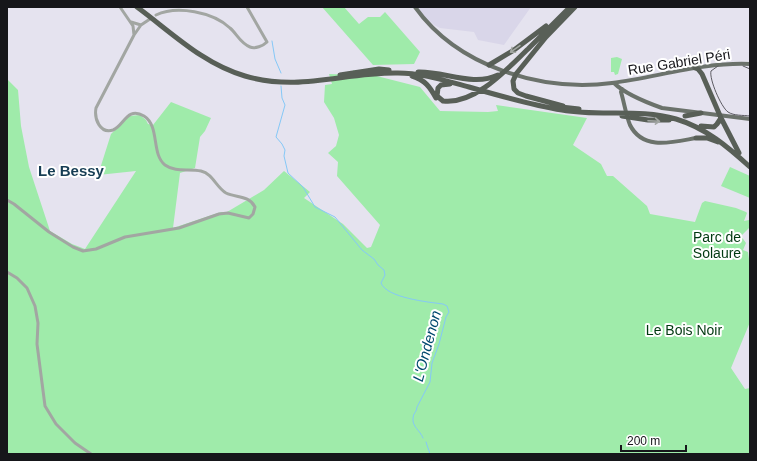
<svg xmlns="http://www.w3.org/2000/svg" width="757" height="461" font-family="Arial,sans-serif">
<rect width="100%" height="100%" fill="#e5e3ef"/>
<path fill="#d9d6e9" d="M415,7H531L504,45L478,40L474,32L440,28L434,25Z"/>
<path fill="#9febaa" d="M322,7H344L359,24L368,17H380L385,12L420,52L414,64L373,65Z
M617,57L622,59L618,74L615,75L614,72H611V58Z
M353,70L420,87L440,111L488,112L498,111L496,105L587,118L573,145L601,164L607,176H613L647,206L650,214L695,222L702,203L705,201L736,208L746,212L747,213L744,221L749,220L750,227L741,236L746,243L743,250L748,252L750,266V322L731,368L745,389L750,388V454H7V79L18,90L21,126L29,167L50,231L72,244L85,249L136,171L98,175L111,134L129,116L140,115L146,120L148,124L153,125L171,102L211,118L205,131L200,137L195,168L180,173L173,228L221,212H227L264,190L284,171L310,192L304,198L343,224L367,248L371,247L380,225L337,176L338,162L328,153L336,146L339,135L334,118L324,102L325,85L332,84L329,74L355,75Z
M730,167L750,176V198L721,186Z"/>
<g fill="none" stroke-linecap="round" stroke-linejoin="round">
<path stroke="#85c8f7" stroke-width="1" d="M272,41L275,59L281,73
M281,86L282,98L285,105L276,137L282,144L285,150L284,156L288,173L303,187L315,207L335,217L362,250L374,259L378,265L384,270L385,275L381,283C387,298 428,302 443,304L447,306L449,312L446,317L439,344L432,363L430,382L417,407C417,412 413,413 413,418C412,427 420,430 423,438
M426,442L430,454"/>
<path stroke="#a2a6a2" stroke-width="3" d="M120,7L133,26L134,35
M156,15C177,5 213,12 230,28C237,34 240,43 250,47C255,49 263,46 267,42L247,7
M131,22L141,25
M7,200L14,204L49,232L73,247L83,251L96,249L125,237L179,228L219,214L228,213L249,218L253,214L255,207C249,195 236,198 226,193C216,187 213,174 201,171C189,168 176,173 165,165C151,154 160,126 144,116C127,106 124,126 113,130C100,134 94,119 96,108L134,35L141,25L150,19
M7,272L17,278L27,288L35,306L38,323L37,344L45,406L56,424L75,443L91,454"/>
<path stroke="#6b726b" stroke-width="4" d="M415,7C458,67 541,92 612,83C658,77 703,62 750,64
M614,83C625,94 648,103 662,108L750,119
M622,89L621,92C624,102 626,115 630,125C643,151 673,142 696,138"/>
<path stroke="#585f57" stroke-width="5" d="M137,7C171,32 203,64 245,76C300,92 344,72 398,73C422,73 446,81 469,87C500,96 531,105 562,110C600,117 639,108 676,119C706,128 728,147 750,167
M548,34L555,27
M489,65L514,50L546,26
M695,68L698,69L702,74L721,118L739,153
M418,72C444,71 473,87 498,75
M340,75L379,69L389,70
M412,76C425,80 430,87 436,98
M450,84L441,85L438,88L437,96L443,101C475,105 507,69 528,49C542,35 556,21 570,7
M563,106L526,96L518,93L514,89L513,81L516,74L546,37L575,7
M561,107L579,109
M622,116L648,120H669
M685,116L701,113
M701,126L714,127L717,124L721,118
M696,138H707L718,142"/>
<path stroke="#5c5b62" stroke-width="1" d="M718,66L711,71C709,79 721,107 728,112C734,116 743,115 750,116
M743,66L750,69"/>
</g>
<defs><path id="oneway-shaft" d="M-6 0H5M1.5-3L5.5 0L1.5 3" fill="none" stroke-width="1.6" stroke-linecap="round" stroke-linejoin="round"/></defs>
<g stroke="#a3a7a3">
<use href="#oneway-shaft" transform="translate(515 49) rotate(145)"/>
<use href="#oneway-shaft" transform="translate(654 121) rotate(3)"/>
</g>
<g text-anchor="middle" stroke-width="4" stroke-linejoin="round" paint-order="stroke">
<g font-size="14" fill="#16161a" stroke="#fff">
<text transform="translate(679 62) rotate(-9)" y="5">Rue Gabriel Péri</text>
</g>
<g font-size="14" fill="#003910" stroke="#fff">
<text x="717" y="242">Parc de<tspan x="717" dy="16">Solaure</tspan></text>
<text x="684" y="335">Le Bois Noir</text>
</g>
<g font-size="15" font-weight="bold" fill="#163d54" stroke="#fff">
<text x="71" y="176">Le Bessy</text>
</g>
<g font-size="15" font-style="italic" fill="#00486e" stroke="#fff">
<text transform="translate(427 346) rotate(-75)" y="5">L'Ondenon</text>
</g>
</g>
<rect width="757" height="461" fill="none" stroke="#16161a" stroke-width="16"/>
<path d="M621 445v6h65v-6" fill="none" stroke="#16161a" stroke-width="2"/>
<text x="627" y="445" font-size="12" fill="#16161a" stroke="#ffffff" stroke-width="3" paint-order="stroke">200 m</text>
</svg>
